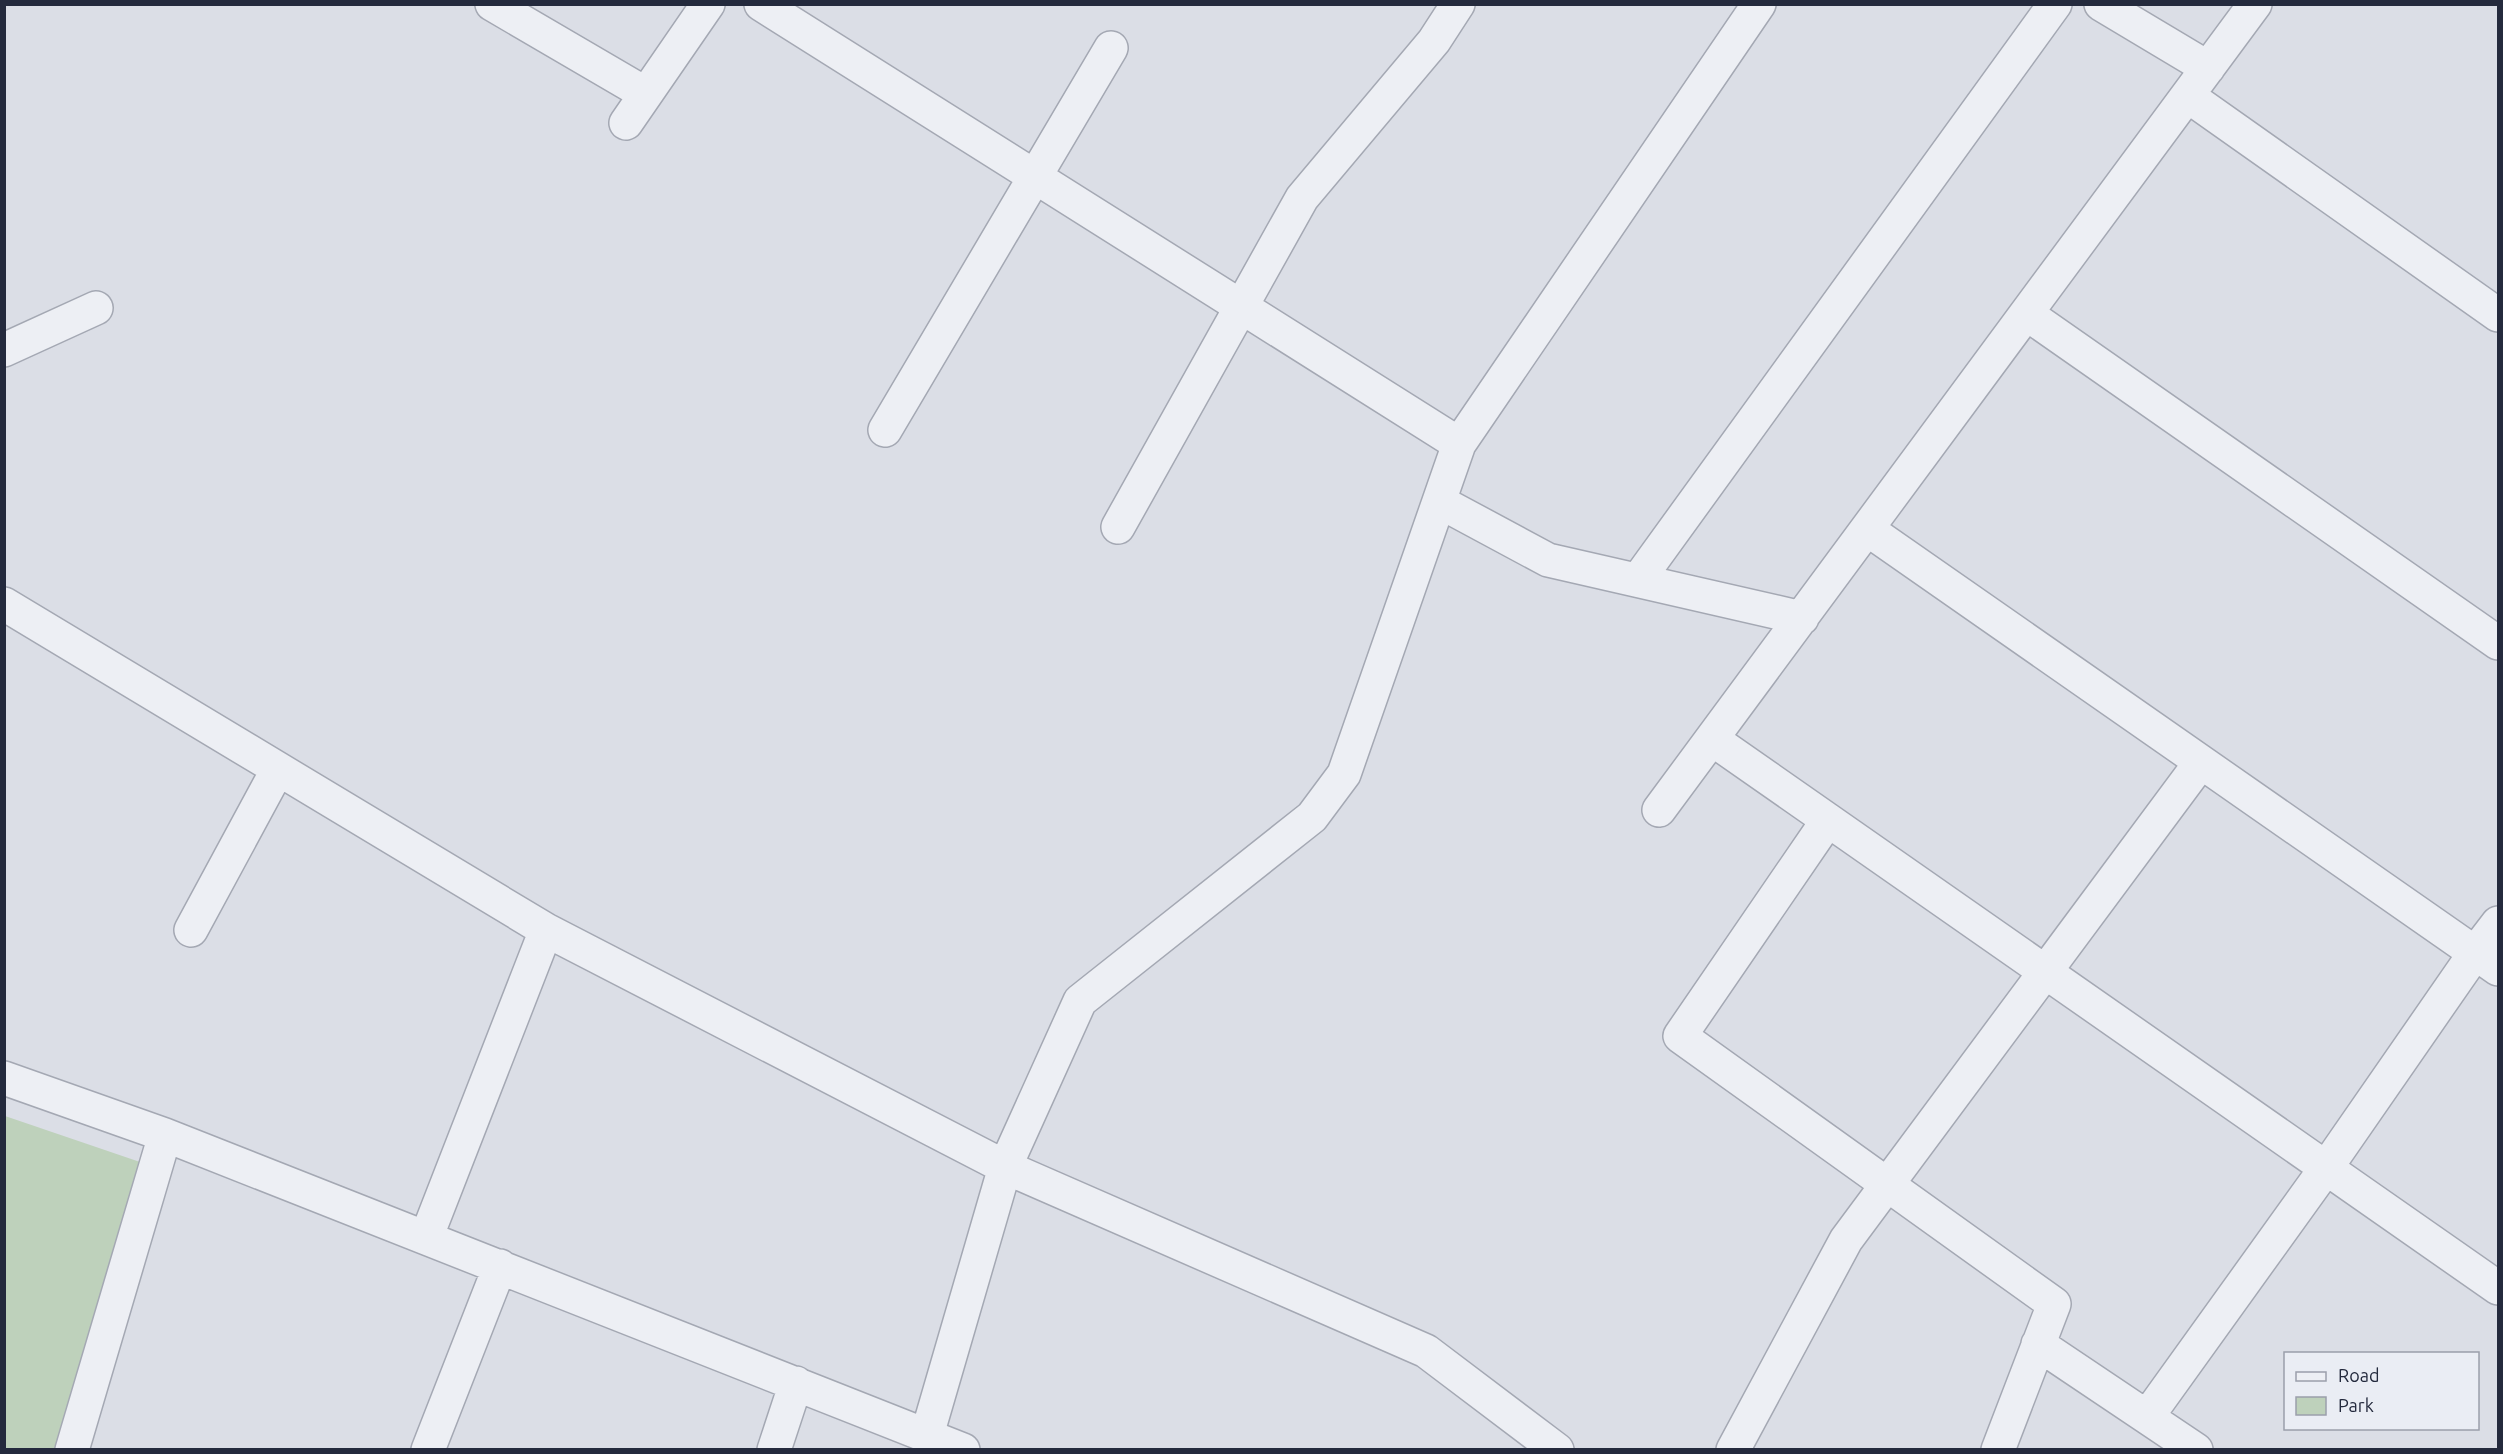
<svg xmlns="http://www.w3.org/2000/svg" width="2503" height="1454" font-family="Ubuntu,sans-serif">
<rect width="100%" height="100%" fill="#dbdee6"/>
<path fill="#bed1bb" d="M5,1116L140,1162L62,1449L5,1450Z"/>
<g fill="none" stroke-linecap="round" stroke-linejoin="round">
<g stroke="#a4a8b3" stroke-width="36">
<path id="minor" d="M492,4L646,94
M761,4L1459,444
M2101,4L2208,68
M2188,96L2498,315
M626,123L708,4
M2027,314L2498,643
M4,350L96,308
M885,430L1111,48
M1440,502L1548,560L1802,618
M1118,527L1302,198L1434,41L1458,4
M1867,529L2498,969
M1638,580L2055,4
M4,604L546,930L1005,1167L1426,1351L1557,1450
M1712,739L2498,1288
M1659,810L2255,4
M1828,820L1680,1036L2054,1304L1998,1450
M191,930L278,769
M4,1078L165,1135L963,1450
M426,1238L546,930
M2038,1344L2196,1450
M2147,1417L2326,1168L2475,953L2498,923
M927,1435L1005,1167L1080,1001L1312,817L1344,774L1459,444L1759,4
M72,1450L165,1135
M428,1450L500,1266
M774,1450L796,1383
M1733,1450L1846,1240L2201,762"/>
</g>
<use href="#minor" stroke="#edeff4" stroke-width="33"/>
</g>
<rect width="2503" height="1454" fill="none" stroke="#242a3d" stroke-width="12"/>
<rect x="2284" y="1352" width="195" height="78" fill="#eaedf4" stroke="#9b9fab" stroke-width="1.5"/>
<rect x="2296" y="1372" width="30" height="9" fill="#edeff4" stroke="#9b9fab" stroke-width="1.5"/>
<text x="2338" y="1382" font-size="18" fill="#242a3d">Road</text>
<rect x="2296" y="1397" width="30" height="18" fill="#bed1bb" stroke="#9b9fab" stroke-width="1.5"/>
<text x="2338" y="1412" font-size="18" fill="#242a3d">Park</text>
</svg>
